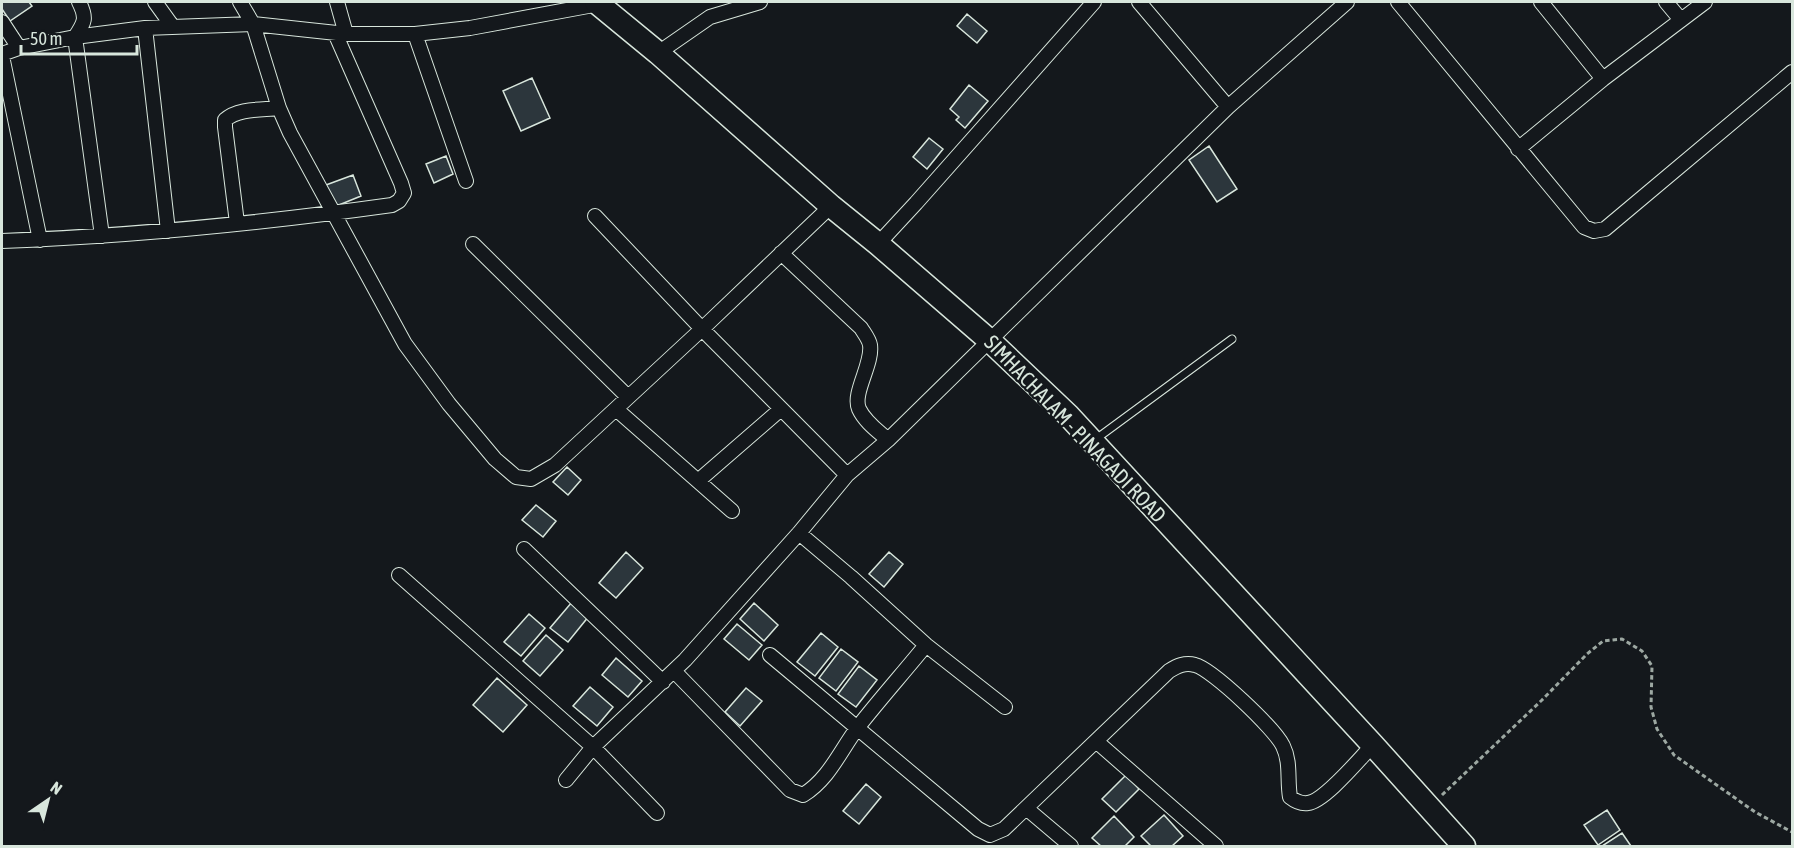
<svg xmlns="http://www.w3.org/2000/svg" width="1794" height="848" font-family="'Asap Condensed',sans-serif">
<rect width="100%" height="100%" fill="#14181c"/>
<path fill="#2c363c" stroke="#d8e6dc" stroke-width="1.5" d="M2,2H29L32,6L10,21L2,9Z
M967,14L987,31L977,43L957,26Z
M532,78L550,118L521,131L503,91Z
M969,85L988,101L965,128L956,120L959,117L950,109Z
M929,138L943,149L927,169L913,157Z
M1209,146L1237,189L1217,202L1189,160Z
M446,156L453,174L434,183L426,164Z
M353,175L361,196L334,207L326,185Z
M567,467L581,480L568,495L553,482Z
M536,505L556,521L543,537L522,520Z
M626,552L643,568L616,598L599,583Z
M889,552L903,564L884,587L869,574Z
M572,602L589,616L568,642L550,628Z
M754,603L778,625L764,641L740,619Z
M529,614L545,628L521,656L504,642Z
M737,624L762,645L749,660L724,639Z
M821,633L838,647L815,676L797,662Z
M546,635L563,650L540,676L523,661Z
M841,649L858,662L836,691L819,678Z
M616,658L642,681L628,697L602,675Z
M859,666L877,680L856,707L838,694Z
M497,678L527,705L503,732L473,705Z
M590,687L613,707L597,726L573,706Z
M746,688L762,701L740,726L725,712Z
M1126,775L1139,789L1116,812L1102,799Z
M866,784L881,797L859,824L843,811Z
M1607,810L1620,830L1598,845L1584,825Z
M1164,815L1183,836L1172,846H1151L1141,836Z
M1114,816L1134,837L1125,846H1101L1092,838Z
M1622,833L1631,846H1602Z"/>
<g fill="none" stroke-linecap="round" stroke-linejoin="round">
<g stroke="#d8e6dc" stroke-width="9">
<path id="service" d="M1096,439L1232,339"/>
</g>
<g stroke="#d8e6dc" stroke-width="16">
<path id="minor" d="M79,2C87,18 85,22 75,37L102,236
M155,2L173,27
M240,2L253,24L279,108L290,133L405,344L449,404L495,459L516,477L531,479L555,465L702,329L831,206
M337,2L346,34
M1139,2L1228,107
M1398,2L1584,227L1594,231L1605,229L1792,72
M1541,2L1603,79
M1666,2L1681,20
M2,22L19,48
M145,28L168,231
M415,34L466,181
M658,53L710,17L760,2
M2,54L19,48L75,37L145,28L253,24L346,34H415L470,28L599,4
M2,56L40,240
M1518,149L1603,79L1705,2
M595,216L702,329L847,475
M237,223L225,127V120C238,108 262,110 279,108
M2,241C132,236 263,223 392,205L399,201L404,193L401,183L335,33
M473,244L628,397
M878,244L916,203L1094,2
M781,253L861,328C864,333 869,339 870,345C873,364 852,393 859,409C865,422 878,431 888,440
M616,409L732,511
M698,481L781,409
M799,533L851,577L926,645L1005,707
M524,549L663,682
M399,575L593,747L657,813
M770,655L978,829L990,835L1004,829L1169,671C1177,666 1185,662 1195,665C1212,669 1275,729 1283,746C1291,762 1287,780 1290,797C1295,801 1301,804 1308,803C1325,801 1360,758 1373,745
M674,671L790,790L803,795C829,779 840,751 858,727C880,699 904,672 926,645
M1096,741L1216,846
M566,780L593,747L685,660L799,533L847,475L888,440L1228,107L1347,2
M1026,808L1071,846"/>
</g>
<g stroke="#d8e6dc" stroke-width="25">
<path id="primary" d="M596,2L658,53L831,206L878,244L989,340L1068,415L1373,745L1464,846"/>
</g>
<path stroke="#9da8a2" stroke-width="3" stroke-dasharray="4.5 3" stroke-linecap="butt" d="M1442,795L1542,700L1587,654L1603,641L1622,639L1642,651L1652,666L1651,707L1657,729L1674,755L1755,812L1792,832"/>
<use href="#service" stroke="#14181c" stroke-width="7"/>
<use href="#minor" stroke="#14181c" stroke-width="14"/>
<use href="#primary" stroke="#14181c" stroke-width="22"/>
</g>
<g text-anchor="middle" stroke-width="4.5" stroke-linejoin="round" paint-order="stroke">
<g font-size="21" fill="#d8e6dc" stroke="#14181c">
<text transform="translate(1075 429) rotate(46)" y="7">SIMHACHALAM - PINAGADI ROAD</text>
</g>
</g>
<rect width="1794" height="848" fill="none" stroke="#d8e6dc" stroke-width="6"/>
<g transform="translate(48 800) rotate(35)" stroke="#14181c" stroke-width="4.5" paint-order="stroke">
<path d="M0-4.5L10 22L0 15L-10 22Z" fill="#d8e6dc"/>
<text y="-9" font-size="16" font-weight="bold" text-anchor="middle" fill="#d8e6dc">N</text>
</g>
<path d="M21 45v9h116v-9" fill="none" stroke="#d8e6dc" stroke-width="3"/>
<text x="30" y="45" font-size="18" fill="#d8e6dc" stroke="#14181c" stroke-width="4.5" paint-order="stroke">50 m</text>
</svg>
